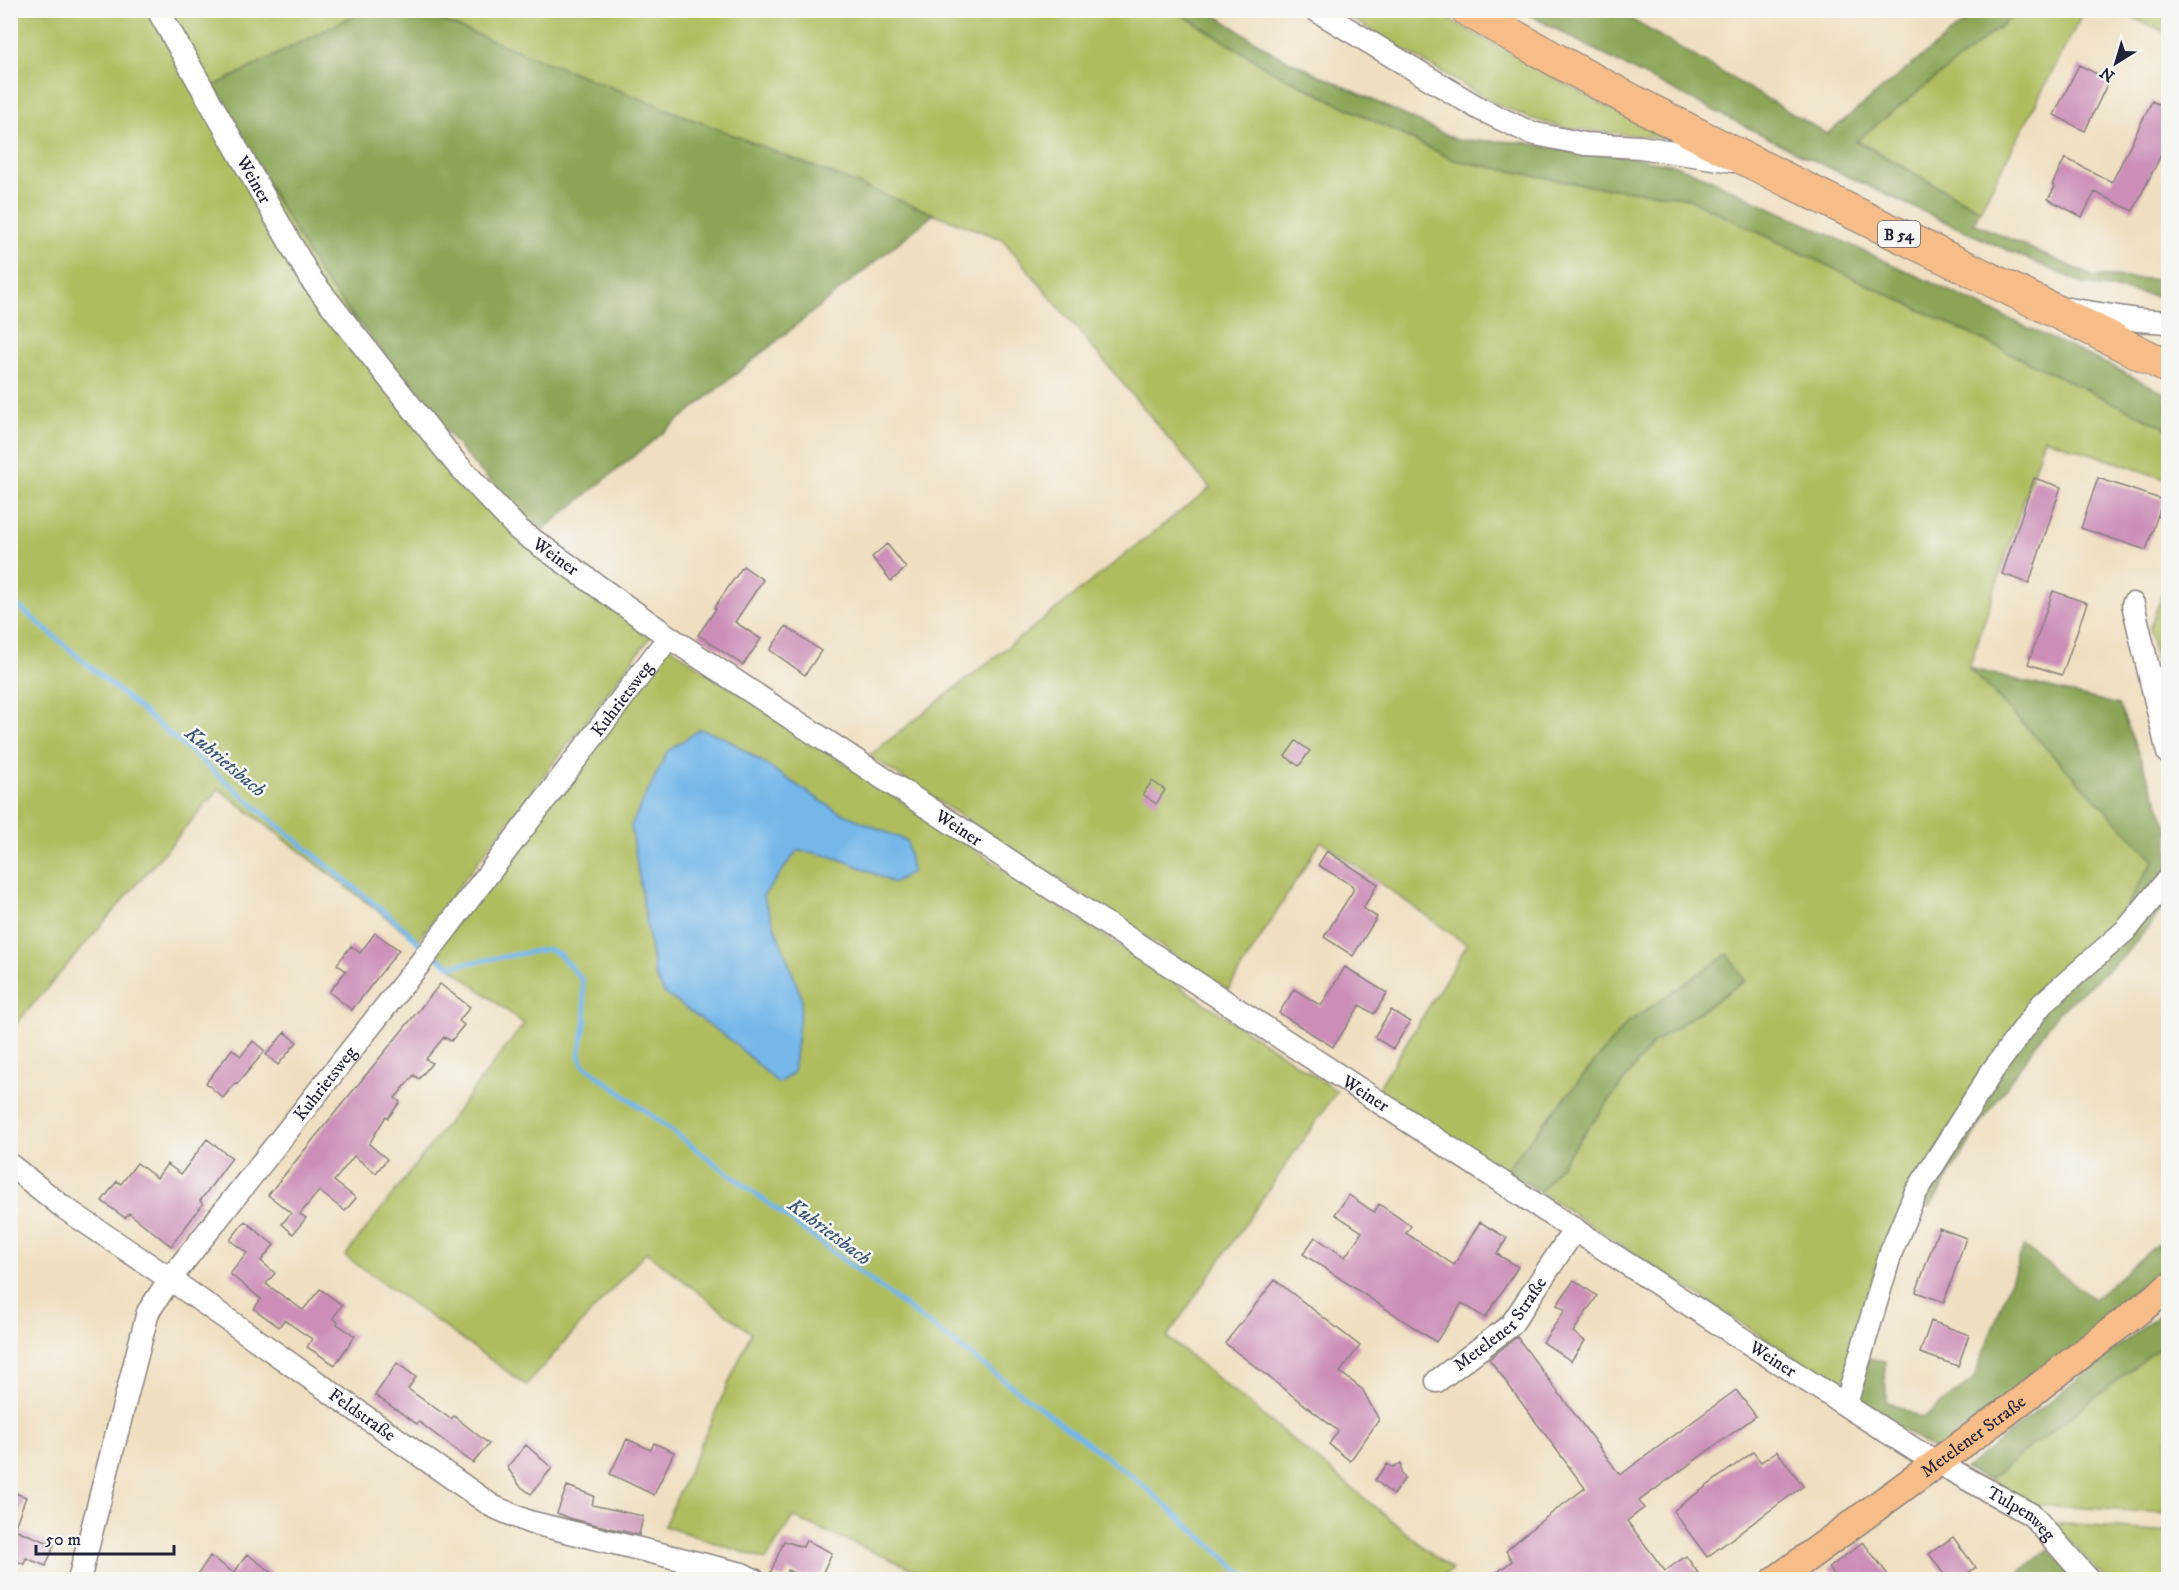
<svg xmlns="http://www.w3.org/2000/svg" width="2179" height="1590" font-family="'IM FELL DW Pica',serif">
<rect width="100%" height="100%" fill="#f6f6f2"/>
<filter id="ink" filterUnits="userSpaceOnUse"><feTurbulence type="fractalNoise" baseFrequency=".0167" numOctaves="2"/><feDisplacementMap in="SourceGraphic" scale="12" xChannelSelector="R" yChannelSelector="G"/><feConvolveMatrix kernelMatrix="1 2 1 2 8 2 1 2 1" color-interpolation-filters="sRGB"/></filter>
<filter id="wash" filterUnits="userSpaceOnUse"><feTurbulence type="fractalNoise" baseFrequency=".008" numOctaves="4" result="noise"/><feDisplacementMap in="SourceGraphic" scale="24" xChannelSelector="R" yChannelSelector="G"/><feGaussianBlur stdDeviation="1.35" result="paint"/><feColorMatrix in="noise" values="0 0 0 0 0 0 0 0 0 0 0 0 0 0 0 0 0 1.4 0 .05"/><feComposite in="paint" operator="in"/></filter>
<g filter="url(#wash)">
<rect width="100%" height="100%" fill="#efdfc0"/>
<path fill="#afbd5f" stroke="#68704d" stroke-width="1.5" d="M11,11H153L453,473L651,636L417,941L219,789L11,1030Z
M171,11H363L212,87Z
M417,11H1176L1272,71L1454,160L1589,186L1685,197L2168,429V480L2044,438L1969,668L2154,860L2118,920L2038,994L1881,1248L1843,1389L1540,1192L1652,1044L1745,981L1728,954L1627,1023L1505,1170L1377,1090L1467,945L1321,841L1228,990L869,756L1210,488L1002,239L934,214Z
M1339,11H1435L1604,105L1665,136L1660,138L1565,128L1530,118L1494,103Z
M2020,11H2084L1980,210L1856,140Z
M2117,11H2168V33Z
M2168,579V708L2149,629Z
M668,646L1337,1091L1167,1337L1452,1570L1436,1580L936,1579L793,1517L766,1560L664,1526L751,1333L646,1252L526,1385L345,1256L524,1024L433,954Z
M2168,1341V1513L2036,1505L1988,1480Z
M2053,1523L2168,1532V1579H2106Z"/>
<path fill="#8ba456" stroke="#566348" stroke-width="1.5" d="M363,11H417L934,214L540,532L467,457L320,275L212,87Z
M1176,11H1209L1275,54L1457,140L1523,142L1573,152L1616,155L1676,165L1707,178L2119,370L2168,395V429L1685,197L1589,186L1454,160L1272,71Z
M1522,11H1617L1827,134L1978,11H2020L1856,141L1980,210L1974,223L2092,276L2168,280V298L2084,284L1971,234L1800,154L1625,66Z
M1969,668L2119,705L2168,827V903L2127,953L2056,1015L1982,1122L1930,1207L1904,1199L2038,994L2118,920L2154,860Z
M1728,954L1745,980L1652,1044L1540,1192L1505,1170L1627,1023Z
M2168,1235V1273L2128,1307L1935,1451L1858,1399L1869,1358L1885,1361L1886,1401L1922,1418L1973,1380L2024,1246L2094,1299Z
M2168,1307V1341L1988,1480L1965,1469Z
M2049,1549L2078,1580H2009Z"/>
<path fill="#74b7e9" stroke="#4b6c92" stroke-width="1.5" d="M700,729L724,737L835,810L907,841L912,872L893,883C863,868 831,852 797,851L763,896L802,998L793,1073L778,1083L732,1041L664,993L655,976L631,826L667,752Z"/>
<g fill="none" stroke-linecap="round" stroke-linejoin="round">
<path stroke="#74b7e9" stroke-width="5" d="M10,599L263,813L404,928L422,946
M438,958L451,966L548,949L559,954L582,980L586,1019L579,1056L584,1065L1138,1481L1250,1580"/>
</g>
<g id="blocks">
<path fill="#cc8eb7" d="M2079,65L2109,80L2085,131L2054,115Z
M2152,101L2169,110V154L2163,151L2133,211L2095,192L2082,217L2048,199L2055,187L2052,185L2065,158L2112,182Z
M2034,478L2061,487L2029,583L2002,574Z
M2098,478L2163,500L2146,550L2081,528Z
M887,544L906,568L891,581L872,557Z
M743,566L763,580L735,622L761,639L743,665L698,635L716,609L714,608Z
M2053,591L2087,603L2062,675L2028,664Z
M786,626L821,651L805,675L770,650Z
M1296,741L1310,751L1299,766L1285,756Z
M1152,781L1165,790L1156,804L1143,794Z
M1327,851L1378,884L1363,908L1377,917L1353,956L1324,937L1354,889L1352,888L1353,886L1318,865Z
M375,933L399,950L352,1010L329,992L346,971L337,964L351,946L360,953Z
M1345,967L1387,993L1374,1014L1360,1005L1333,1047L1279,1013L1294,989L1321,1006Z
M440,984L470,1007L459,1021L464,1025L451,1041L444,1037L426,1059L432,1063L419,1079L414,1075L395,1098L400,1102L388,1118L386,1116L369,1144L387,1159L376,1173L354,1156L334,1181L356,1198L345,1211L319,1191L300,1214L306,1218L293,1234L282,1224L291,1213L268,1195Z
M1391,1010L1410,1022L1393,1049L1374,1037Z
M285,1032L297,1042L278,1065L266,1055Z
M253,1041L265,1051L237,1084L235,1083L223,1098L206,1083L232,1049L241,1056Z
M207,1139L232,1158L200,1201L203,1204L171,1246L129,1213L125,1218L102,1201L117,1181L121,1184L137,1163L157,1178L167,1164L181,1174Z
M1349,1195L1374,1212L1379,1204L1411,1226L1406,1233L1454,1265L1480,1222L1507,1238L1497,1254L1518,1267L1485,1318L1462,1303L1436,1342L1303,1254L1315,1237L1345,1257L1362,1232L1335,1214Z
M245,1221L274,1245L261,1261L275,1273L266,1284L303,1310L320,1289L342,1305L333,1318L338,1322L337,1324L355,1336L335,1365L307,1347L312,1339L284,1320L279,1327L254,1309L261,1299L230,1274L247,1253L230,1240Z
M1939,1228L1966,1238L1944,1302L1916,1292Z
M1275,1280L1360,1346L1340,1372L1362,1389L1379,1420L1350,1461L1329,1444L1338,1431L1225,1343Z
M1574,1280L1597,1296L1573,1332L1585,1341L1571,1361L1543,1342L1565,1310L1557,1305Z
M1931,1321L1969,1335L1958,1366L1920,1353Z
M1517,1337L1620,1475L1736,1390L1756,1416L1639,1501L1644,1508L1627,1521L1665,1571L1686,1556L1703,1580H1487L1512,1561L1506,1551L1536,1525L1585,1488L1489,1359Z
M397,1363L416,1377L408,1389L451,1419L454,1416L489,1444L473,1463L419,1422L417,1424L375,1395Z
M627,1439L651,1450L654,1443L674,1452L654,1495L610,1474Z
M526,1445L552,1468L531,1494L520,1486L507,1467Z
M1777,1451L1803,1486L1707,1557L1673,1511L1753,1452L1761,1462Z
M1387,1464L1392,1467L1401,1464V1474L1405,1478L1393,1495L1375,1480Z
M567,1486L594,1496L592,1505L643,1516L639,1535L572,1519L557,1513Z
M10,1491L26,1497L14,1529L54,1545L46,1566L26,1558L24,1564L10,1559Z
M1953,1537L1976,1568L1960,1580H1948L1929,1554Z
M806,1540L832,1553L819,1580H807L788,1570L785,1579L770,1574L784,1541L803,1547Z
M1863,1542L1892,1580H1838L1829,1568Z
M247,1554L282,1580H194L210,1556L234,1573Z"/>
</g>
</g>
<g filter="url(#ink)">
<use href="#blocks" fill-opacity="0" stroke="#88807e" stroke-width="1.5"/>
<g fill="none" stroke-linecap="round" stroke-linejoin="round">
<g stroke="#88807e" stroke-width="25">
<g id="minor">
<path id="s1" d="M158,10L310,278L455,462L519,530L669,637L791,718L1736,1335L1917,1451L2032,1515L2089,1580"/>
<path d="M1316,10L1480,109L1531,133L1585,144L1640,147L1733,161"/>
<path d="M2069,309L2138,320L2168,322"/>
<path d="M2133,604L2168,753"/>
<path id="s2" d="M10,1165L63,1207L170,1279L492,1506L529,1522L742,1574L754,1580"/>
<path id="s3" d="M1437,1381L1511,1325L1575,1229"/>
<path d="M1846,1404L1891,1252L1915,1194L1993,1070L2042,1004L2127,929L2168,879"/>
<path id="s4" d="M79,1580L148,1312L170,1279L424,958L669,637"/>
</g>
</g>
<g stroke="#88807e" stroke-width="31">
<g id="major">
<path id="s5" d="M1776,1580L2005,1413L2168,1288"/>
</g>
</g>
<g stroke="#88807e" stroke-width="35">
<path id="highway" d="M1468,10C1694,142 1934,249 2168,367"/>
</g>
<use href="#minor" stroke="#fff" stroke-width="22"/>
<use href="#major" stroke="#f7bd88" stroke-width="28"/>
<use href="#highway" stroke="#f7bd88" stroke-width="33"/>
</g>
</g>
<g text-anchor="middle" stroke-width="5" stroke-linejoin="round" paint-order="stroke">
<rect fill="#f6f6f2" stroke="#626272" stroke-width="1.5" x="1878" y="221" width="42" height="26" rx="4.5"/>
<g font-size="16" font-weight="bold" fill="#22223b">
<text x="1899" y="240">B 54</text>
</g>
<g font-size="18" fill="#22223b" stroke="#f6f6f2">
<text dy="6" stroke="none"><textPath href="#s1" startOffset="195">Weiner</textPath></text>
<text dy="6" stroke="none"><textPath href="#s1" startOffset="681">Weiner</textPath></text>
<text dy="6" stroke="none"><textPath href="#s4" startOffset="1052">Kuhrietsweg</textPath></text>
<text dy="6" stroke="none"><textPath href="#s1" startOffset="1167">Weiner</textPath></text>
<text dy="6" stroke="none"><textPath href="#s4" startOffset="566">Kuhrietsweg</textPath></text>
<text dy="6" stroke="none"><textPath href="#s1" startOffset="1653">Weiner</textPath></text>
<text dy="6" stroke="none"><textPath href="#s3" startOffset="86">Metelener Straße</textPath></text>
<text dy="6" stroke="none"><textPath href="#s1" startOffset="2139">Weiner</textPath></text>
<text dy="6" stroke="none"><textPath href="#s2" startOffset="432">Feldstraße</textPath></text>
<text dy="6" stroke="none"><textPath href="#s5" startOffset="244">Metelener Straße</textPath></text>
<text dy="6" stroke="none"><textPath href="#s1" startOffset="2432">Tulpenweg</textPath></text>
</g>
<g font-size="20" font-style="italic" fill="#3f5678" stroke="#f6f6f2">
<text transform="translate(226 761) rotate(40)" y="7">Kuhrietsbach</text>
<text transform="translate(830 1231) rotate(37)" y="7">Kuhrietsbach</text>
</g>
</g>
<rect width="2179" height="1590" fill="none" stroke="#f6f6f2" stroke-width="36"/>
<g transform="translate(2116 63) rotate(217)" stroke="#f6f6f2" stroke-width="4.5" paint-order="stroke">
<path d="M0-4.5L10 22L0 15L-10 22Z" fill="#22223b"/>
<text y="-9" font-size="16" font-weight="bold" text-anchor="middle" fill="#22223b">N</text>
</g>
<path d="M36 1545v9h138v-9" fill="none" stroke="#22223b" stroke-width="3"/>
<text x="45" y="1545" font-size="18" fill="#22223b" stroke="#f6f6f2" stroke-width="4.5" paint-order="stroke">50 m</text>
</svg>
